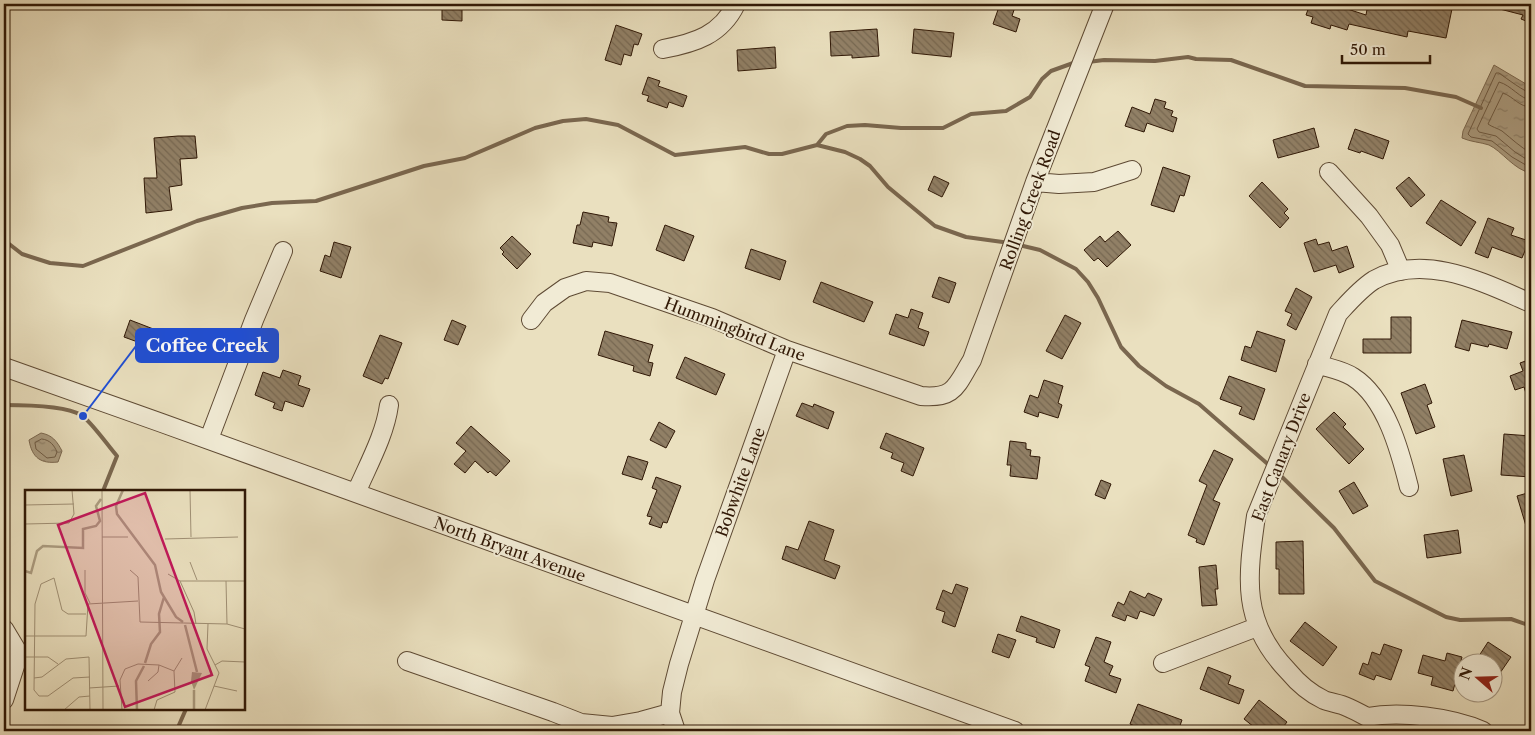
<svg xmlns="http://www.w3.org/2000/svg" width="1535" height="735" font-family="'Libre Caslon Text',serif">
<defs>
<pattern id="water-ripples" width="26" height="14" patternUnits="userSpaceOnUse" patternTransform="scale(1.25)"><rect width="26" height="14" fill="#ab9c80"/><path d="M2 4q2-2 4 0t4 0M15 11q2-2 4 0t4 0" fill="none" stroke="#8c7e67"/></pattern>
<pattern id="building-back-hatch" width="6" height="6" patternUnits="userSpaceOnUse" patternTransform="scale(1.25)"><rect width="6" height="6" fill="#918066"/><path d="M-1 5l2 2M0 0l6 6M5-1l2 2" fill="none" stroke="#776852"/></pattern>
</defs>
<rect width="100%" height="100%" fill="#eae0bf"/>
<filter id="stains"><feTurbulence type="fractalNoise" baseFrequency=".004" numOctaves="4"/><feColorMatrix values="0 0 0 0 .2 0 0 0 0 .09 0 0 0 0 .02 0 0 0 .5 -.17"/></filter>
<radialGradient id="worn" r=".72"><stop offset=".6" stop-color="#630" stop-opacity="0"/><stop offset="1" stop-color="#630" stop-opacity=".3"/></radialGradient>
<path fill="url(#water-ripples)" stroke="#7a674f" d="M1494,65L1526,84L1531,91V173C1514,170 1502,151 1489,145C1480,142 1471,142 1462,138L1463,131Z
M41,433C52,435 57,441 62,451L58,462C41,464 32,458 29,440Z"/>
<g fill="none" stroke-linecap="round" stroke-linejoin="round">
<path stroke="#6e5a43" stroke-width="1" d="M1531,93C1526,93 1506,78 1499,73H1496L1468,134L1471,137L1492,141L1512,157L1531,168
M1531,100C1520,99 1511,85 1499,82L1477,129L1479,132L1496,136L1515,152L1531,162
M1531,107C1519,107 1514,97 1503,93L1488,124C1492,127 1497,128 1502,131C1512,139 1520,147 1531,153
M42,439C50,440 54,445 57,452L55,457L47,458L36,449L35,443Z"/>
<path stroke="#7a674f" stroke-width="4" d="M1088,62L1104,60L1155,61L1188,57L1196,59L1231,60L1305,86L1405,88L1456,97L1481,108
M817,145L826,134L847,126L865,125L901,128H943L971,114L1006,111L1030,97L1042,79L1051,71L1076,62
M4,240L22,254L50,263L83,266L197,221L242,208L272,203L316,201L424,166L465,158L535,128L563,121L586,119L618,125L675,155L745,147L769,154H782L817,145L845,152L860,159L870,166L888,187L935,226L966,237L1010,243
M1019,245L1040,250L1076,269L1088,282L1098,298L1121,347L1139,366L1166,386L1199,404L1270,466
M4,405C22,405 66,406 81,415C91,421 108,446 117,456L103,491
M1279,474L1334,528L1375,581L1446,617L1460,620L1511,619L1531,626
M180,731L179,725L186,709"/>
</g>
<path fill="url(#building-back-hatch)" stroke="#301806" d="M442,4H462V21L442,20Z
M1000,4H1016L1012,16L1020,19L1016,32L993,24Z
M1310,4H1332L1366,15L1368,4H1399L1398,5L1421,10L1422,4H1453L1446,38L1408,31L1407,37L1349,24L1347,30L1331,25L1330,29L1311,23L1313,17L1306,15Z
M1493,4H1531V23L1521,19L1523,15L1492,7Z
M616,25L642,34L638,45L634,44L631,56L624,54L621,65L605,60Z
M877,29L879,56L852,58V55L831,56L830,32Z
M914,29L954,33L951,57L912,53Z
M775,47L776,68L738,71L737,50Z
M648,77L660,81L658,86L687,96L683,107L669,102L667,108L647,101L649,96L642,94Z
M1155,99L1166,102L1164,108L1173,111L1171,116L1177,118L1173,132L1147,123L1144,132L1125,126L1132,107L1150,114Z
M1314,128L1319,147L1278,158L1273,140Z
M1355,129L1389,141L1383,159L1361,151L1360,153L1348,149Z
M178,136H195L197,158L180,159L182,185L169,187L172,210L146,213L144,178H157L154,138Z
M1163,167L1190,176L1184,196L1180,195L1174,212L1151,205Z
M934,176L949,183L942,197L928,190Z
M1409,177L1425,195L1411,207L1396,188Z
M1262,182L1288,209L1284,213L1289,218L1280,228L1249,196Z
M1441,200L1476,222L1461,246L1426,223Z
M583,212L609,217L608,222L617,223L612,246L593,242L592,247L573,243L577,225H580Z
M1488,218L1514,228L1511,235L1529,241L1522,258L1492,247L1488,258L1475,253Z
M665,225L694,236L684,261L656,250Z
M1118,231L1131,245L1107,267L1098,258L1094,261L1084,250L1100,236L1105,242Z
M512,236L531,254L517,269L502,254L504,252L500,248Z
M1316,239L1318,245L1329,242L1332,251L1347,246L1354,267L1339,273L1336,265L1314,272L1304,243Z
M334,242L351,247L341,278L320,271L325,255L330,257Z
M751,249L786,261L780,280L745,268Z
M939,277L956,283L949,303L932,297Z
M821,282L873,302L864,322L813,302Z
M1296,288L1312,297L1296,330L1287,325L1292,314L1285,311Z
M911,309L923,313L918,328L929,332L924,346L889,334L896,314L908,318Z
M1065,315L1081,323L1062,359L1046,351Z
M1391,317H1411V353H1363V339H1391Z
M130,320L182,340L176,356L124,337Z
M452,320L466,326L458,345L444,340Z
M1462,320L1512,332L1507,349L1489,344L1488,347L1471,343L1469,351L1455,347Z
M605,331L653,345L648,362L653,363L650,376L633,371L634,366L598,355Z
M1257,331L1285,340L1276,372L1241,360L1245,346L1251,348Z
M380,335L402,343L388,379L385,378L382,384L363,376Z
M685,357L725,374L716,395L676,378Z
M1531,359V403H1529L1524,387L1515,390L1510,376L1523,371L1520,363Z
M283,370L301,376L298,385L310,389L303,407L285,401L282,411L273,408L275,403L255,395L263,372L280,378Z
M1229,376L1265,389L1254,420L1239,414L1242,407L1220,399Z
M1044,380L1063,386L1058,403L1062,405L1058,418L1039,412L1038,417L1024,412L1030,395L1038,398Z
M1425,384L1432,403L1427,405L1435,427L1416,434L1401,393Z
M802,403L813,407L814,404L834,412L828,429L796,416Z
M1334,412L1346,424L1343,427L1364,449L1349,464L1316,429Z
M659,422L675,431L666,448L650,440Z
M471,426L510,461L496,476L490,471L488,473L475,461L465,473L454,464L466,451L456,443Z
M886,433L924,448L913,476L901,471L904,463L891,458L893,453L880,448Z
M1504,434L1531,436V477L1501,475Z
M1010,441L1026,443V449L1031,450L1030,456L1040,457L1037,479L1010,476L1011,465H1007Z
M1214,450L1233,459L1213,500L1220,503L1204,545L1196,542L1197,539L1188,535L1207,485L1199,481Z
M1464,455L1472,491L1451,496L1443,459Z
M628,456L648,462L642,480L622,474Z
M656,477L681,486L667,523L663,522L661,528L649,524L652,517L647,516L657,490L652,488Z
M1101,480L1111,484L1105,499L1095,495Z
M1354,482L1368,506L1353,514L1339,491Z
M1531,492V536H1529L1517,496Z
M809,521L834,530L824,560L840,566L835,579L782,559L786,546L798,550Z
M1458,530L1461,553L1427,558L1424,535Z
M1303,541L1304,594H1279V569H1276V542Z
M1216,565L1218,589H1215L1217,605L1202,606L1199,567Z
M956,584L968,588L955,627L942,622L945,612L936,609L943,590L952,594Z
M1130,591L1145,598L1148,593L1162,599L1154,616L1140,611L1137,619L1127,615L1125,621L1112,616L1118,602L1124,605Z
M1021,616L1060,630L1054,648L1036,642L1037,638L1016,631Z
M1305,622L1337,647L1323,666L1290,641Z
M998,634L1016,640L1009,658L992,652Z
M1096,637L1111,642L1104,662L1113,666L1109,675L1121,679L1116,693L1085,681L1090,667L1085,665Z
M1488,642L1511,657L1500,673L1492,668V662H1475Z
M1384,644L1402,650L1391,680L1376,675L1374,680L1359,674L1363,663L1368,665L1372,652L1380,655Z
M1447,653L1462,657L1453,691L1431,685L1433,677L1418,673L1423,655L1445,661Z
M1208,667L1231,676L1228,684L1244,690L1239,704L1200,689Z
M1259,700L1287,722L1280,731H1259L1244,719Z
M1138,704L1182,720L1178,731H1140L1141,729L1130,724Z"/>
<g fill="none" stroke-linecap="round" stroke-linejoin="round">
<g stroke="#5e4a34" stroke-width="20">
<path id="minor" d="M663,49C695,43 721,35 736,4
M1329,172L1369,216L1390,245L1401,271
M1035,182L1059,184L1094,182L1132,170
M531,320L544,303L565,288L586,281L610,283L712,318L787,350L921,396C955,399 956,386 972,360L1035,182L1105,4
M1317,364C1328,368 1343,370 1353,377C1386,398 1400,451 1409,487
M4,367C342,486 678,611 1015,731
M209,439L254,320L283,251
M356,493C368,465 385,435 389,405
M4,629L19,654L4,700
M407,661L553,712L581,723L612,726L641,721L670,713
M1163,663L1257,627
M1367,717C1359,713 1351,708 1342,705C1336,703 1329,702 1324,700C1309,693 1298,683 1288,671C1241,622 1247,579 1256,516L1338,314C1349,302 1360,289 1374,280C1425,252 1484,283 1531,303
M1367,717C1401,711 1451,717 1483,731
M676,731L670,713L672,692L679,664L705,580L787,350"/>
</g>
<use href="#minor" stroke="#f1ebd5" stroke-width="18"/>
</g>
<g text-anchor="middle" stroke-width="4" stroke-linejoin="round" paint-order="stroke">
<g font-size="16" fill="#301806" stroke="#f1ebd5">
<text transform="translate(1030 200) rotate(-70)" y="6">Rolling Creek Road</text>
<text transform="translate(735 329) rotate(21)" y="6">Hummingbird Lane</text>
<text transform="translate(1281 457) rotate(-69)" y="6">East Canary Drive</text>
<text transform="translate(740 482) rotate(-70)" y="6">Bobwhite Lane</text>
<text transform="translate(510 549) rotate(20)" y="6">North Bryant Avenue</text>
</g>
</g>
<g transform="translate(25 490)">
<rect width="220" height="220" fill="#eae0bf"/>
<path d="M167,182L177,183L169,200L166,191Z" fill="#ab9c80"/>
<path fill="none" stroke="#ab9c80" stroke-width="2.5" d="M98,0L91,16L92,24L130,75L136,102L151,127L158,132M0,81L6,83L12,61L18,56L58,58V39L71,36L75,31L71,16L76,9M160,135L172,182M120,173L126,154L135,142L134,124L139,107M112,220L111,191L119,176M169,220V200"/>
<path fill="none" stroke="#a09075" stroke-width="1" d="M77,0L78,220M165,0L166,47M0,15L49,14M0,34L44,33L49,24L47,0M77,47H103M140,49L213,47M165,72L172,90M60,80V103L65,113M105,80L113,87L115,132L202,134L220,139M143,84L155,91H220M29,88L16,94L10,114L9,200L14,206H23L48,188L65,187M29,88L37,120L43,124H61M155,91L169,122L171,134M201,91L202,134M0,146H61L63,114L113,111M0,167H23L33,174M190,175L197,171L220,172M149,181L157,168M9,188L17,187L41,169L64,167L65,220M123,191L133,182L134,175M189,196L212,201M64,198L94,196M39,220L54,207L65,206M97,220L95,190L100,179L113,174L134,175L149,181M129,220L132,210L150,202L149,181M180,220L194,183L182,159L183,134"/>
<path fill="#c2185b" fill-opacity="0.15" stroke="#c2185b" stroke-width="2.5" d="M120,3L187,185L100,217L33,35Z"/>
<rect width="220" height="220" fill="none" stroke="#301806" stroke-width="2.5"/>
</g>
<path fill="none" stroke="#1d4ed8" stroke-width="2" d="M83 416L136 346"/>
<circle fill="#1d4ed8" stroke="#f1ebd5" stroke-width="2" cx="83" cy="416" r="5"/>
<rect fill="#1d4ed8" stroke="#1d4ed8" stroke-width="2" x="136" y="329" width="142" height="33" rx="5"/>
<g font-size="18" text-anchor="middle" font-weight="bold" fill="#fff">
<text x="207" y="352">Coffee Creek</text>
</g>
<rect width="1535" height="735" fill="none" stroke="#eae0bf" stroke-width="20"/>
<rect x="5" y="5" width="1525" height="725" fill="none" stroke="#301806" stroke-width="2.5"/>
<rect x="10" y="10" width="1515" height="715" fill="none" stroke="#301806"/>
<g transform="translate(1478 678) rotate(290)"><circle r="24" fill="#f1ebd5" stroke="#a49782"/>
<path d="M0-4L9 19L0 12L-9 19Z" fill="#8f2418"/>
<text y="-8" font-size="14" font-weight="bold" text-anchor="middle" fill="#301806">N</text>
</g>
<path d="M1342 55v8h88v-8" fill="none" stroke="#301806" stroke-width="2.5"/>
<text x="1350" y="55" font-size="15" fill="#301806" stroke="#f1ebd5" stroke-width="4" paint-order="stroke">50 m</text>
<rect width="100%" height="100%" filter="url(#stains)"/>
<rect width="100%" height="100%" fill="url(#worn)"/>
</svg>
